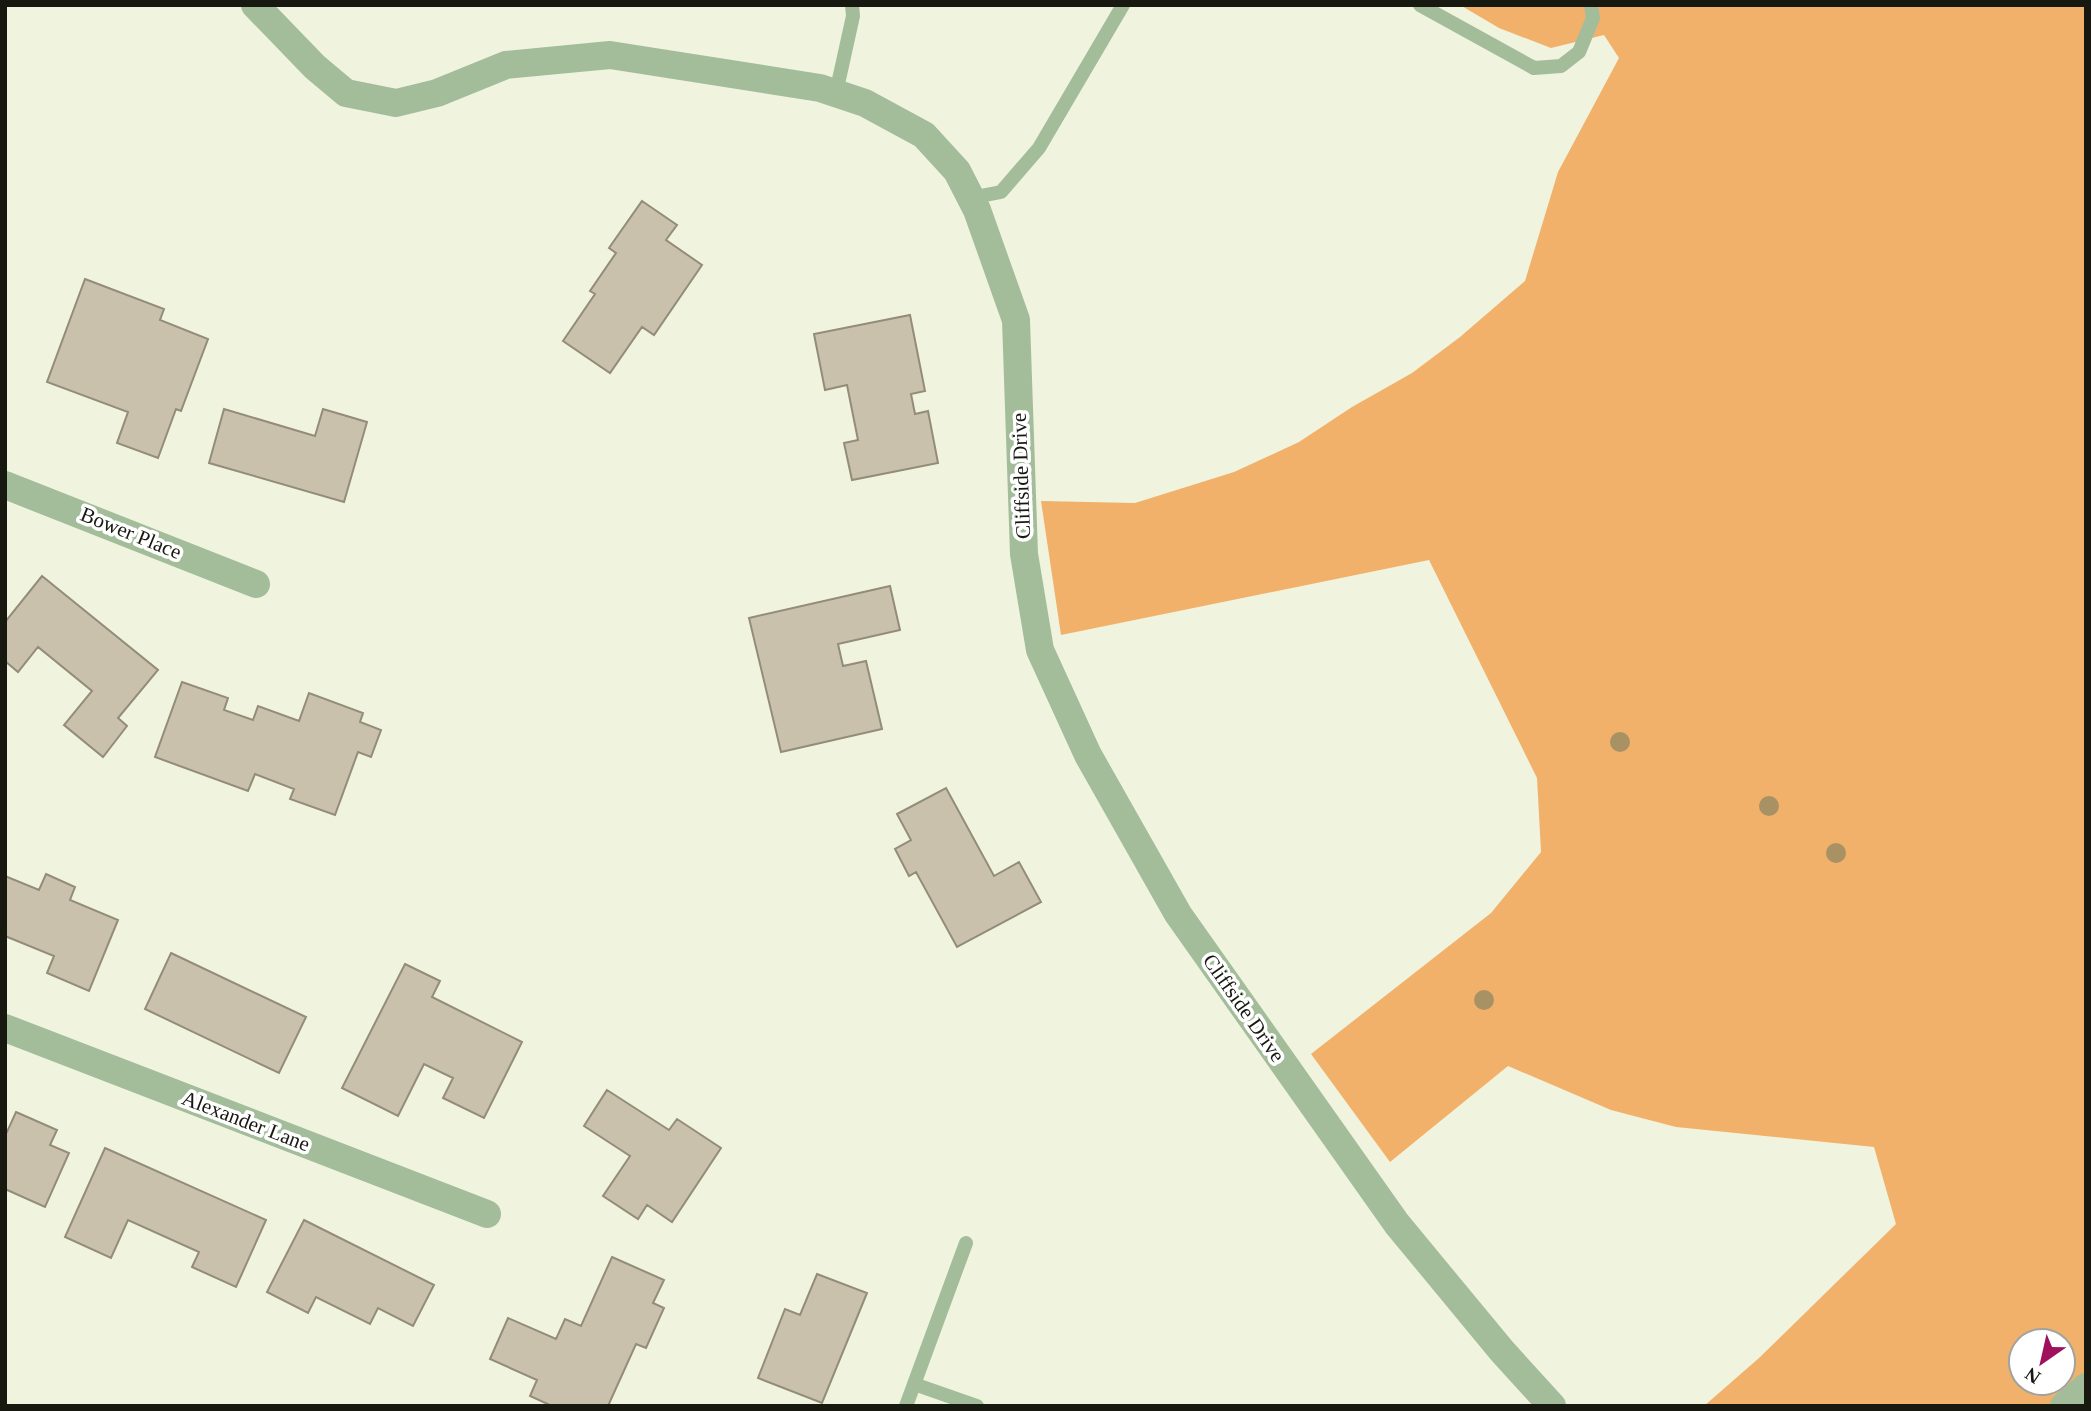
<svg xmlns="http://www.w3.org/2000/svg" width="2091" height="1411" font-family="Georgia,serif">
<rect width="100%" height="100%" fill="#f0f4de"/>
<path fill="#f2b16b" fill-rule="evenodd" d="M1460,5H2086V1406H1704L1759,1358L1896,1224L1874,1147L1676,1127L1611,1110L1508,1066L1390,1162L1311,1054L1491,913L1541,852L1537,778L1429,560L1061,635L1041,501L1135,503L1234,472L1299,442L1352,407L1412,373L1460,337L1525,281L1558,172L1619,58L1604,35L1551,48L1499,28ZM2021,1341H2063V1383H2021Z"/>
<path fill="#c9c1ac" stroke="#938c78" stroke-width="2" d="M642,201L677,225L666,240L702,265L654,335L642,327L610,373L563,341L595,294L590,291L616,253L609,248Z
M85,279L164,309L160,320L208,339L181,411L176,409L158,458L117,443L128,412L47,382Z
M910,315L925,391L911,394L915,414L928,411L938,463L852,480L844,443L858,440L847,385L825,390L814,334Z
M224,409L315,436L323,409L367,422L344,502L209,463Z
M42,576L158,670L118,718L127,726L103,757L64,725L92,691L38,647L18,672L5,661V622Z
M890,586L900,630L838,644L843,666L866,661L882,729L781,752L749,618Z
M182,682L228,698L224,710L253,720L258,706L299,721L309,693L363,713L360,722L381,730L371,757L358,752L335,815L290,799L294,789L255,774L248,791L155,757Z
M946,788L994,876L1019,862L1041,902L957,947L916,872L909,876L895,849L911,840L897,814Z
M46,874L75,887L70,900L118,920L89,991L47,973L54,956L5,936V876L39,890Z
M171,953L306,1017L279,1073L145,1009Z
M405,964L440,981L432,997L522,1042L484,1118L443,1098L453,1078L424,1064L398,1116L342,1088Z
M607,1090L669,1130L677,1119L721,1148L672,1222L647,1205L638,1219L603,1196L630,1156L584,1126Z
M16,1112L57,1130L50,1145L69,1153L45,1207L5,1189V1131L7,1132Z
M105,1148L266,1220L236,1287L192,1267L199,1252L128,1220L111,1258L65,1237Z
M304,1220L434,1285L413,1326L378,1308L370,1324L316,1297L308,1313L267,1292Z
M612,1257L664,1280L653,1303L664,1308L646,1348L636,1344L608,1406H552L530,1396L537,1380L490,1359L508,1318L556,1339L565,1319L581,1326Z
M817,1274L867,1293L822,1403L758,1378L785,1309L800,1315Z"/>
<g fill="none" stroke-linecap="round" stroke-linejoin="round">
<path stroke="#a3bd9b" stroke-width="14" d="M1420,5L1534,68L1561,66L1579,52L1593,18L1591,5
M836,93L853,16L852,5
M970,198L1001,192L1039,148L1123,5
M914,1384L977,1406
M906,1406L966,1243"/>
<path stroke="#a3bd9b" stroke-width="28" d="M255,5L315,67L346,93L396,103L437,93L506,65L610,55L820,88L865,103L924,135L957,171L977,210L1016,320L1024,554L1040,650L1088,755L1178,914L1397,1224L1502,1351L1552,1406
M5,485L256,584
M5,1028L487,1214
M2064,1406L2086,1387"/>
</g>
<g fill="#a89264">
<circle cx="1620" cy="742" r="10"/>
<circle cx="1769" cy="806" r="10"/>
<circle cx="1836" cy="853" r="10"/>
<circle cx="1484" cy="1000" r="10"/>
</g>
<g text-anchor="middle" stroke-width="7" stroke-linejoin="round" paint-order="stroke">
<g font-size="21" fill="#171810" stroke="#fff">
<text transform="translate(1021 476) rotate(-92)" y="7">Cliffside Drive</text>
<text transform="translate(131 533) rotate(22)" y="7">Bower Place</text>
<text transform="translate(1244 1008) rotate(55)" y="7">Cliffside Drive</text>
<text transform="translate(246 1121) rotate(21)" y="7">Alexander Lane</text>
</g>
</g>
<rect width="2091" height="1411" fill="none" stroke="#171810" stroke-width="14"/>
<g transform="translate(2042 1362) rotate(214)"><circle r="33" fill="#ffffff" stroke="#a2a39f" stroke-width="2"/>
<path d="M0-5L12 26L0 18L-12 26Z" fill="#9f115c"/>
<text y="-10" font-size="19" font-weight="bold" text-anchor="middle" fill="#171810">N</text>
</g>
</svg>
